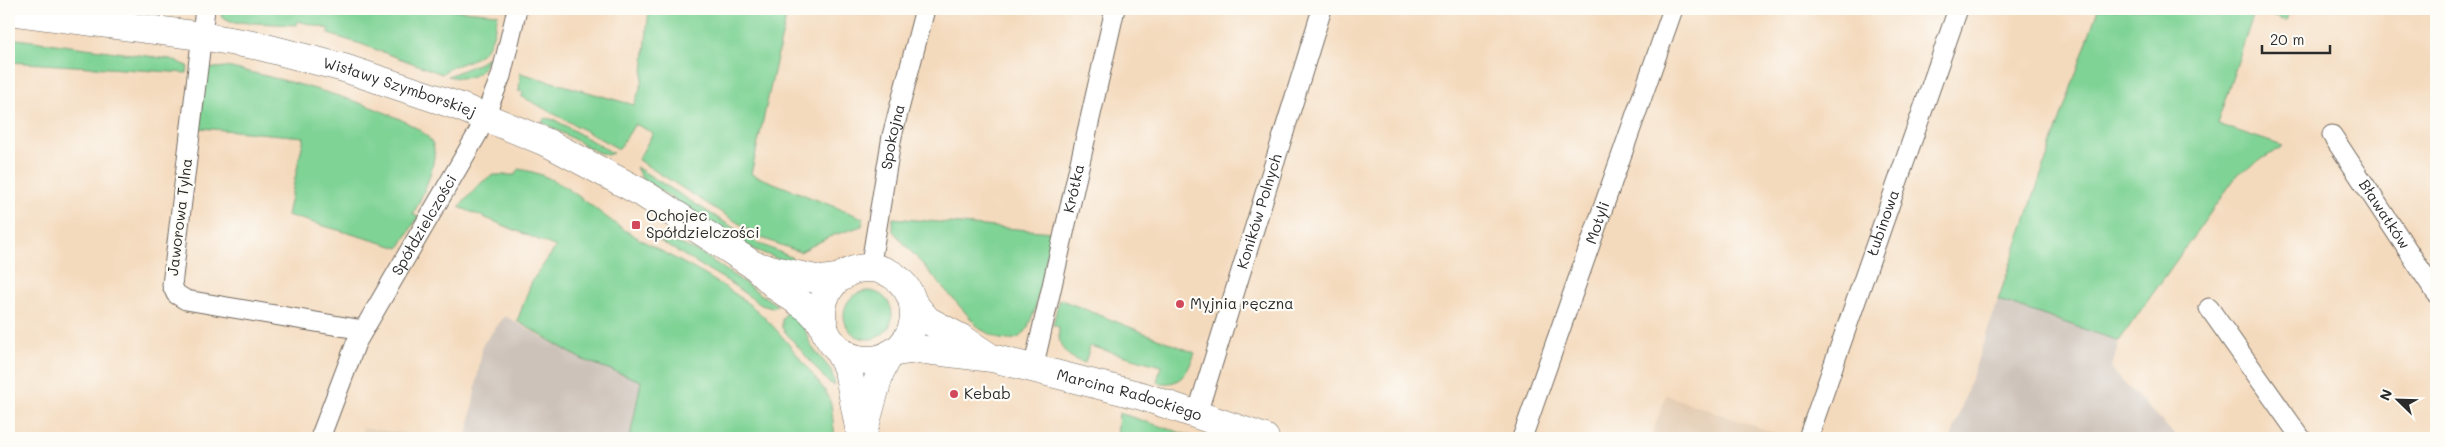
<svg xmlns="http://www.w3.org/2000/svg" width="2445" height="447" font-family="Mali,sans-serif">
<rect width="100%" height="100%" fill="#fdfcf7"/>
<filter id="ink" filterUnits="userSpaceOnUse"><feTurbulence type="fractalNoise" baseFrequency=".02" numOctaves="2"/><feDisplacementMap in="SourceGraphic" scale="10" xChannelSelector="R" yChannelSelector="G"/><feConvolveMatrix kernelMatrix="1 2 1 2 8 2 1 2 1" color-interpolation-filters="sRGB"/></filter>
<filter id="wash" filterUnits="userSpaceOnUse"><feTurbulence type="fractalNoise" baseFrequency=".0096" numOctaves="4" result="noise"/><feDisplacementMap in="SourceGraphic" scale="20" xChannelSelector="R" yChannelSelector="G"/><feGaussianBlur stdDeviation="1.12" result="paint"/><feColorMatrix in="noise" values="0 0 0 0 0 0 0 0 0 0 0 0 0 0 0 0 0 1.4 0 .05"/><feComposite in="paint" operator="in"/></filter>
<g filter="url(#wash)">
<rect width="100%" height="100%" fill="#f4dabd"/>
<path fill="#e3ccb2" d="M1666,395L1788,438H1651Z
M363,428L448,438H359Z"/>
<path fill="#cdc2b9" d="M1998,300L2119,341L2111,370L2178,438H1951Z
M505,316L581,359L641,381L630,438H467L483,344Z"/>
<path fill="#7fd395" stroke="#557f60" d="M219,9H442L498,14C492,40 491,54 463,63C455,66 448,68 442,74L361,44L328,34L329,29L298,21L297,25L233,22L222,17Z
M649,9H788L751,174L863,218L862,226L831,236L800,252L762,238L638,160L653,133L635,124L619,149L521,96L523,94L522,91L519,92L520,73L634,105L642,83Z
M2098,9H2290L2286,21L2255,10L2217,124L2283,146L2238,174L2119,341L1998,300Z
M9,38L170,59L188,66L187,73L9,62Z
M488,57C483,77 466,81 448,76L480,63Z
M226,67C262,74 423,112 433,145C439,161 421,199 413,214L418,217L399,248L287,215L304,137L200,128L205,69Z
M545,118L555,120L613,153L607,155L597,152L542,122Z
M636,167L758,243L791,257L793,265L753,249L642,179Z
M518,169C559,174 590,207 623,229C666,256 715,276 754,308C779,329 806,366 826,392L831,404L835,438H630L641,381L581,359L517,321L532,281L556,247L459,207L482,182L493,175H515Z
M893,218L1052,232L1035,310L1026,331L1018,338L1009,340L1000,339L980,329L893,231Z
M648,234L683,245L704,255L778,306L772,308L761,305L729,282Z
M844 315a24 24 0 1 1 48 0a24 24 0 1 1-48 0Z
M1059,299L1195,353C1188,372 1180,388 1157,382L1161,366L1090,346L1085,363C1066,358 1057,346 1059,327L1053,325Z
M787,311L802,322L811,346L831,370L835,386L827,381L782,328V320Z
M1119,413L1197,438H1117Z"/>
</g>
<g filter="url(#ink)">
<g fill="none" stroke-linecap="round" stroke-linejoin="round">
<g stroke="#71685e" stroke-width="21">
<g id="street">
<path d="M205,9L172,285L176,294L186,300L363,330"/>
<path id="s1" d="M2332,135L2436,293"/>
<path id="s2" d="M870,269L892,136L925,9"/>
<path d="M2209,308L2301,438"/>
<path id="s3" d="M1033,369L1115,9"/>
<path id="s4" d="M1197,414L1322,9"/>
<path id="s5" d="M320,438L356,343L478,133L501,76L517,9"/>
<path id="s6" d="M1522,438L1673,9"/>
<path id="s7" d="M1808,438L1958,9"/>
</g>
</g>
<g stroke="#71685e" stroke-width="29">
<g id="secondary">
<path id="s8" d="M9,11L201,36L259,46L344,68L458,106L548,143L644,194L755,266L778,288L809,309L824,325"/>
<path d="M756,266L820,280L842,277"/>
<circle cx="868" cy="314" r="46"/>
<path d="M913,303L927,320L961,338L988,356"/>
<path d="M837,348L848,370L861,438"/>
<path id="s9" d="M894,352L917,349L992,358L1142,396L1265,438"/>
<path d="M862,437L880,372L890,354"/>
</g>
</g>
<use href="#street" stroke="#fff" stroke-width="19"/>
<use href="#secondary" stroke="#fff" stroke-width="28"/>
</g>
</g>
<g fill="#d1495b" stroke="#fdfcf7" stroke-width="2">
<rect x="631" y="220" width="10" height="10" rx="2.5"/>
<circle cx="1180" cy="304" r="5"/>
<circle cx="954" cy="394" r="5"/>
</g>
<g text-anchor="middle" stroke-width="4.5" stroke-linejoin="round" paint-order="stroke">
<g font-size="15" fill="#2b2b2b" stroke="#fdfcf7">
<text dy="5" stroke="none"><textPath href="#s8" startOffset="399">Wisławy Szymborskiej</textPath></text>
<text dy="5" stroke="none"><textPath href="#s2" startOffset="134">Spokojna</textPath></text>
<text dy="5" stroke="none"><textPath href="#s3" startOffset="185">Krótka</textPath></text>
<text dy="5" stroke="none"><textPath href="#s4" startOffset="212">Koników Polnych</textPath></text>
<text dy="5" stroke="none"><textPath href="#s1" startOffset="95">Bławatków</textPath></text>
<text transform="translate(180 217) rotate(-83)" y="5">Jaworowa Tylna</text>
<text dy="5" stroke="none"><textPath href="#s6" startOffset="228">Motyli</textPath></text>
<text dy="5" stroke="none"><textPath href="#s7" startOffset="228">Łubinowa</textPath></text>
<text dy="5" stroke="none"><textPath href="#s5" startOffset="238">Spółdzielczości</textPath></text>
<text dy="5" stroke="none"><textPath href="#s9" startOffset="241">Marcina Radockiego</textPath></text>
</g>
<g font-size="15" fill="#2b2b2b" stroke="#fdfcf7" text-anchor="start">
<text x="646" y="221">Ochojec<tspan x="646" dy="17">Spółdzielczości</tspan></text>
<text x="1190" y="309">Myjnia ręczna</text>
<text x="964" y="399">Kebab</text>
</g>
</g>
<rect width="2445" height="447" fill="none" stroke="#fdfcf7" stroke-width="30"/>
<g transform="translate(2398 400) rotate(293)" stroke="#fdfcf7" stroke-width="4" paint-order="stroke">
<path d="M0-4L9 19L0 12L-9 19Z" fill="#2b2b2b"/>
<text y="-8" font-size="14" font-weight="bold" text-anchor="middle" fill="#2b2b2b">N</text>
</g>
<path d="M2262 45v8h68v-8" fill="none" stroke="#2b2b2b" stroke-width="2.5"/>
<text x="2270" y="45" font-size="15" fill="#2b2b2b" stroke="#fdfcf7" stroke-width="4" paint-order="stroke">20 m</text>
</svg>
